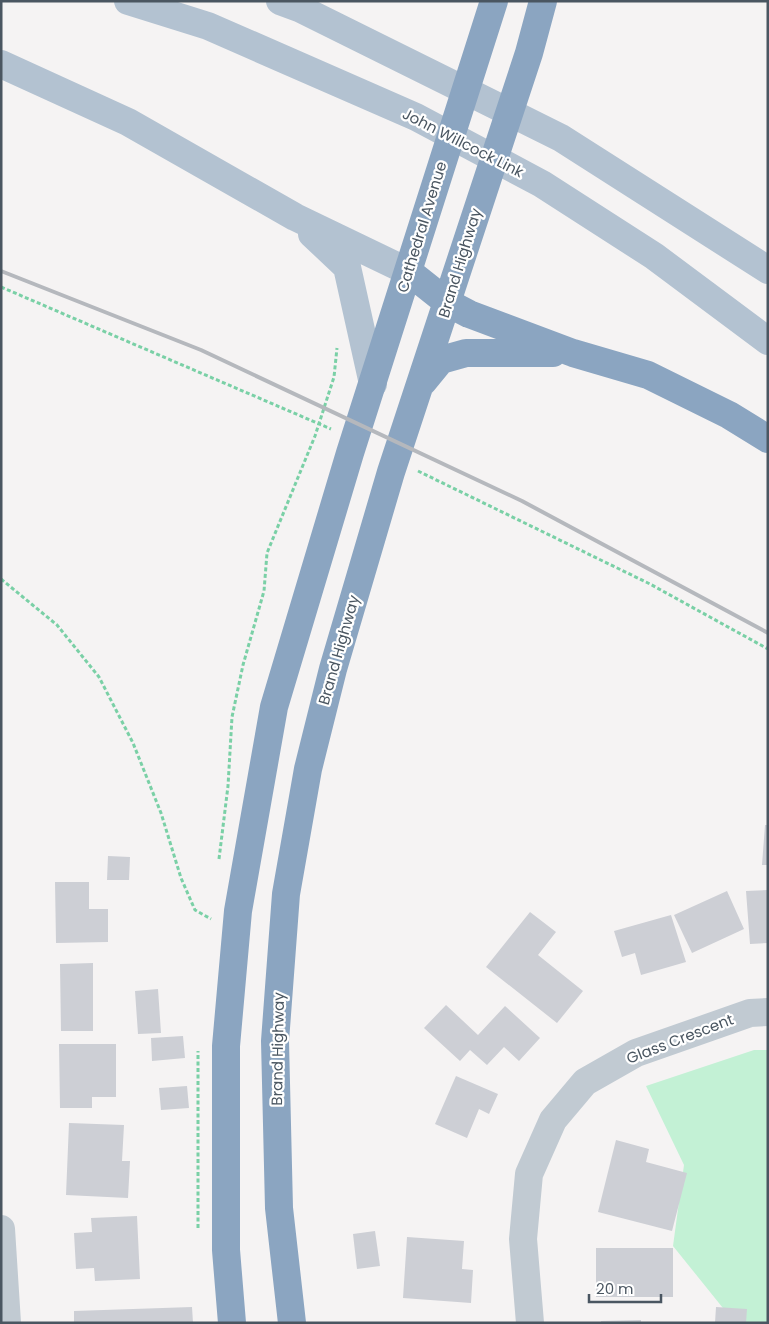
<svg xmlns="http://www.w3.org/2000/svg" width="769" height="1324" font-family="Poppins,sans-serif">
<rect width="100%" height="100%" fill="#f5f3f3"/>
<path fill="#c3f1d5" d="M754,1050H768V1323H735L673,1246L684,1165L646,1086Z"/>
<path fill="#cdcfd5" d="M765,825H768V865H762Z
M108,856L130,857L129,880H107Z
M55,882H89V909H108V942L56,943Z
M768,890V943L750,944L746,891Z
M727,891L744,929L692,953L674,915Z
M530,912L556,932L538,955L583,991L557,1023L486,967Z
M671,915L686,962L641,975L635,953L622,957L614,931Z
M93,963V1031H61L60,964Z
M158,989L161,1033L138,1034L135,991Z
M446,1005L478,1035L505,1006L540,1038L519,1061L504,1047L487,1065L470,1050L460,1061L424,1028Z
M183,1036L185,1058L152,1061L151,1038Z
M59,1044H116V1097H92V1108H60Z
M456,1076L498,1094L489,1114L479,1109L467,1138L435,1124Z
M187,1086L189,1108L161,1110L159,1088Z
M69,1123L124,1125L122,1161H130L128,1198L66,1195Z
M616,1140L649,1149L646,1162L687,1173L672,1231L598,1212Z
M137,1216L140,1279L95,1281L94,1268L76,1269L74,1233L92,1232L91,1218Z
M375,1231L380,1266L357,1269L353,1234Z
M407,1237L464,1241L462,1269L473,1270L471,1303L403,1298Z
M596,1248H673V1297H596Z
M192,1307L193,1323H74V1311Z
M716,1307L747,1309L746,1323H715Z
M641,1320V1323H601V1321Z"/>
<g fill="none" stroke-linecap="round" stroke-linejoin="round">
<path stroke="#7ad0a6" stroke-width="3" stroke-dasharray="4 2.5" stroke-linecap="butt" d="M1,287L331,429
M418,471L650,584L768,649
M1,579L57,625L99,677L133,743L161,813L181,878L195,910L211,919
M219,859L228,786L232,717L243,665L264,591L267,553L315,436L334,377L337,348
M198,1228V1051"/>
<path stroke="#c1cad2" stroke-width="28" d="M1,1229L7,1323
M530,1323L523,1239L529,1174L553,1120L585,1082L636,1053L750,1013L768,1012"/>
<path stroke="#b3c2d1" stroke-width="28" d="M128,1L208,26L416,117L542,184L654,256L768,341
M280,1L299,8L561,138L768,270
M1,64L128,122L295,217L409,272
M312,234L347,267L373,384"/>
<path stroke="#8ba5c1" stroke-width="28" d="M409,272L448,303L469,314L573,353L648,375L729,415L768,439
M423,382L441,360L466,353H553
M232,1323L226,1250V1046L238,911L274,707L350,453L494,1
M292,1323L279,1208L275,1041L286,894L308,769L333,669L391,472L529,53L543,1"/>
<path stroke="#b5b8bd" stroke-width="4" d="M1,271L201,350L522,501L768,633"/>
</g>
<g text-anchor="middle" stroke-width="4.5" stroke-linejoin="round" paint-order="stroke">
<g font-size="15" fill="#4a5661" stroke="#fff">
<text transform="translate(463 143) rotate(27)" y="5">John Willcock Link</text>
<text transform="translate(422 227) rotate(-73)" y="5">Cathedral Avenue</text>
<text transform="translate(460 263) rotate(-73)" y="5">Brand Highway</text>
<text transform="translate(339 650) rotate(-74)" y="5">Brand Highway</text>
<text transform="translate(680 1039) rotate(-21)" y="5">Glass Crescent</text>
<text transform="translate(278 1049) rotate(-89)" y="5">Brand Highway</text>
</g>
</g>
<rect width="769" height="1324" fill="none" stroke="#4a5661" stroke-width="5"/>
<path d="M589 1294v8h72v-8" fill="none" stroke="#4a5661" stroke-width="2.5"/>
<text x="596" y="1294" font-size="15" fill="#4a5661" stroke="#ffffff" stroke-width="4" paint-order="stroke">20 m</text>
</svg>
